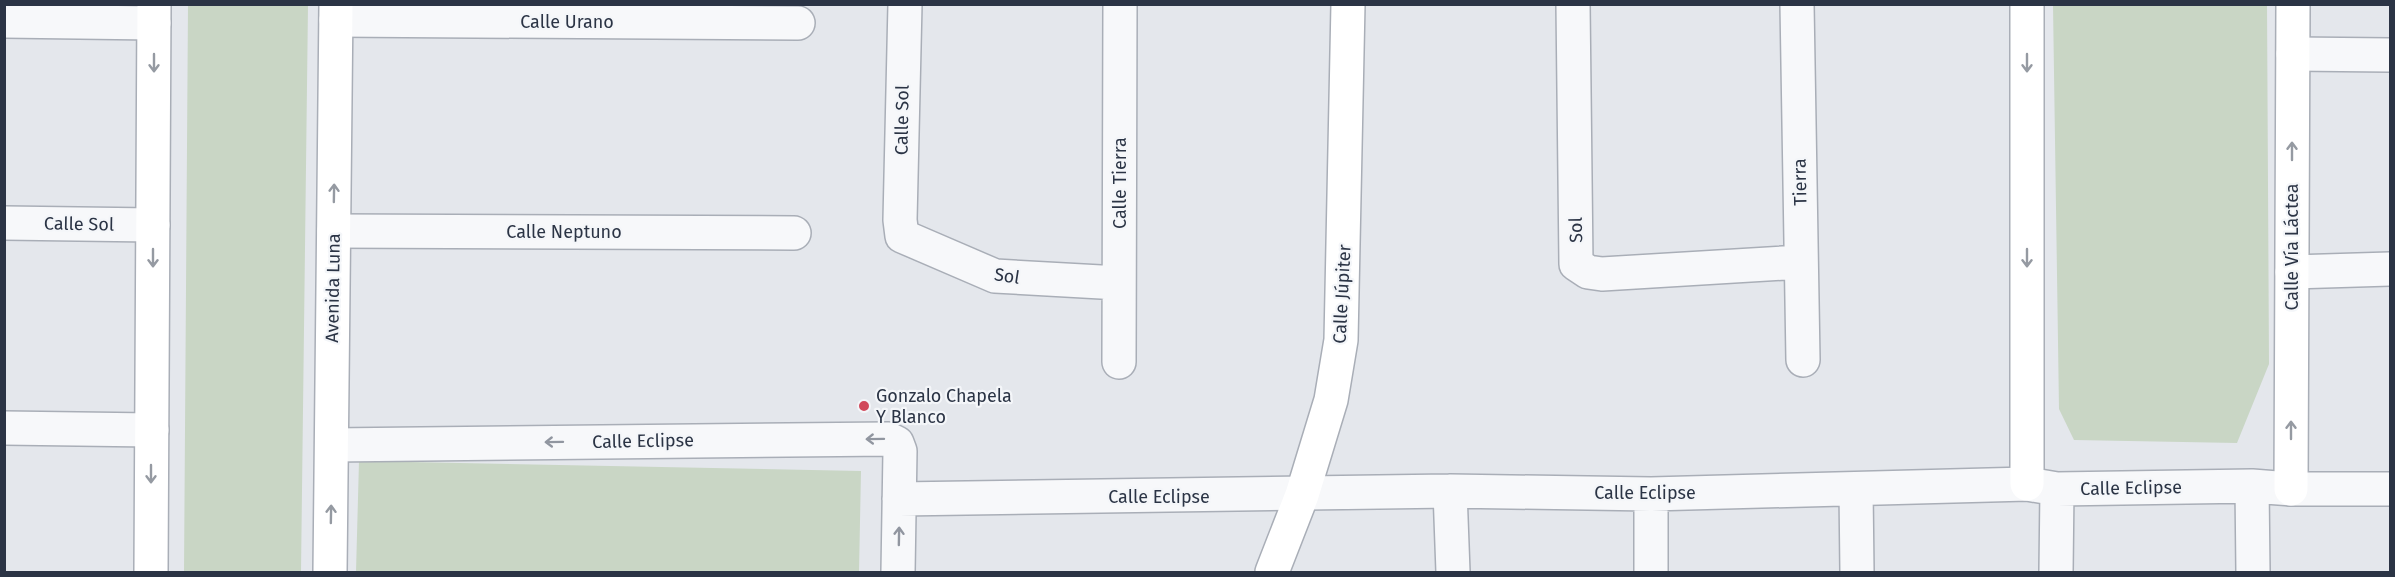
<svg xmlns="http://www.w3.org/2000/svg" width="2395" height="577" font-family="'Fira Sans',sans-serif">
<rect width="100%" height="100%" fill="#e4e7ec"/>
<path fill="#c9d6c5" d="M188,5H308L301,572H184Z
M2053,5H2267L2269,364L2237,443L2074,440L2059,409Z
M359,461L861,471L859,572H356Z"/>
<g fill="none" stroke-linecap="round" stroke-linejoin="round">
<g stroke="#a9aeb7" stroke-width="36">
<path id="street" d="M905,4L900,220L902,236L995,276L1119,283
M1573,4L1576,264L1588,272L1602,274L1801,262
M1797,4L1803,360
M336,20L798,23
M4,21L154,23
M2293,54L2390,55
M4,223L153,225
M334,231L794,233
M2292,272L2390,269
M1119,362L1120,4
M4,428L152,430
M332,445L889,439L897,443L900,451L898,572
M2252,486L2253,572
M1856,489L1857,572
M1450,491L1453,572
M1651,494V572
M899,499L1450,491L1651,494L2027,484L2057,489L2252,486L2291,489H2390
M2056,572L2057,489"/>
</g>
<g stroke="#a9aeb7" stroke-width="36">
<path id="secondary" d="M2027,4V484
M2291,489L2293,4
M151,572L154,4
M330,572L336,4
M1272,572L1302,495L1331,400L1341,340L1348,4"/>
</g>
<use href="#street" stroke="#f7f8fa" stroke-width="33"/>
<use href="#secondary" stroke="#fff" stroke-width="33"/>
</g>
<defs><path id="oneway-shaft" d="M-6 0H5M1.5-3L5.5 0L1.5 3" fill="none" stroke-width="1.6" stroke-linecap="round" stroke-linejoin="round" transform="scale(1.5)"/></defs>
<g stroke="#959aa2">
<use href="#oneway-shaft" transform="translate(154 63) rotate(90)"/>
<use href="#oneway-shaft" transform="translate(2027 63) rotate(90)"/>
<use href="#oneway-shaft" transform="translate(2292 151) rotate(-90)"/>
<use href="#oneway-shaft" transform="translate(334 193) rotate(-89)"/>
<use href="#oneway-shaft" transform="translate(153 258) rotate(90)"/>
<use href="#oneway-shaft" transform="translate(2027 258) rotate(90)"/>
<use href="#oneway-shaft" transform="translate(2291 430) rotate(-90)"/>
<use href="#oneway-shaft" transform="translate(151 474) rotate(90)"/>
<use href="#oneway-shaft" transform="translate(331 514) rotate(-89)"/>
</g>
<g stroke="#9196a0">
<use href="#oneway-shaft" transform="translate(875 439) rotate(179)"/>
<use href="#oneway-shaft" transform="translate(554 442) rotate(179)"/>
<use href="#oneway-shaft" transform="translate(899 536) rotate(-89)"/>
</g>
<circle fill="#d1495b" stroke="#f4f6f9" stroke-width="2" cx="864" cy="406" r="6"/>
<g text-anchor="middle" stroke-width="4.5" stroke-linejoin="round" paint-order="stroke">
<g font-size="18" fill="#2b3445" stroke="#f4f6f9">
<text x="567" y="28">Calle Urano</text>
<text transform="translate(902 120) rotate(-89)" y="6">Calle Sol</text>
<text transform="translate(1800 182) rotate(-91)" y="6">Tierra</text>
<text transform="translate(1120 183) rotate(-90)" y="6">Calle Tierra</text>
<text transform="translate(79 224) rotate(1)" y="6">Calle Sol</text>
<text transform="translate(1576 230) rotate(-91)" y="6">Sol</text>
<text x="564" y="238">Calle Neptuno</text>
<text transform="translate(2292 247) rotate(-90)" y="6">Calle Vía Láctea</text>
<text transform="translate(1007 276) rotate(9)" y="6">Sol</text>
<text transform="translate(333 288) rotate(-89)" y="6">Avenida Luna</text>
<text transform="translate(1342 294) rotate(-87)" y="6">Calle Júpiter</text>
<text transform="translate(643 441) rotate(-1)" y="6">Calle Eclipse</text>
<text transform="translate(2131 488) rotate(-1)" y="6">Calle Eclipse</text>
<text x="1645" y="499">Calle Eclipse</text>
<text x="1159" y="503">Calle Eclipse</text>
</g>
<g font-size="18" fill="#2b3445" stroke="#f4f6f9" text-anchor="start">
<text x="876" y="402">Gonzalo Chapela<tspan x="876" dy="21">Y Blanco</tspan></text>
</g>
</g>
<rect width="2395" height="577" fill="none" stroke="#2b3445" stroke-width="12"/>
</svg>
